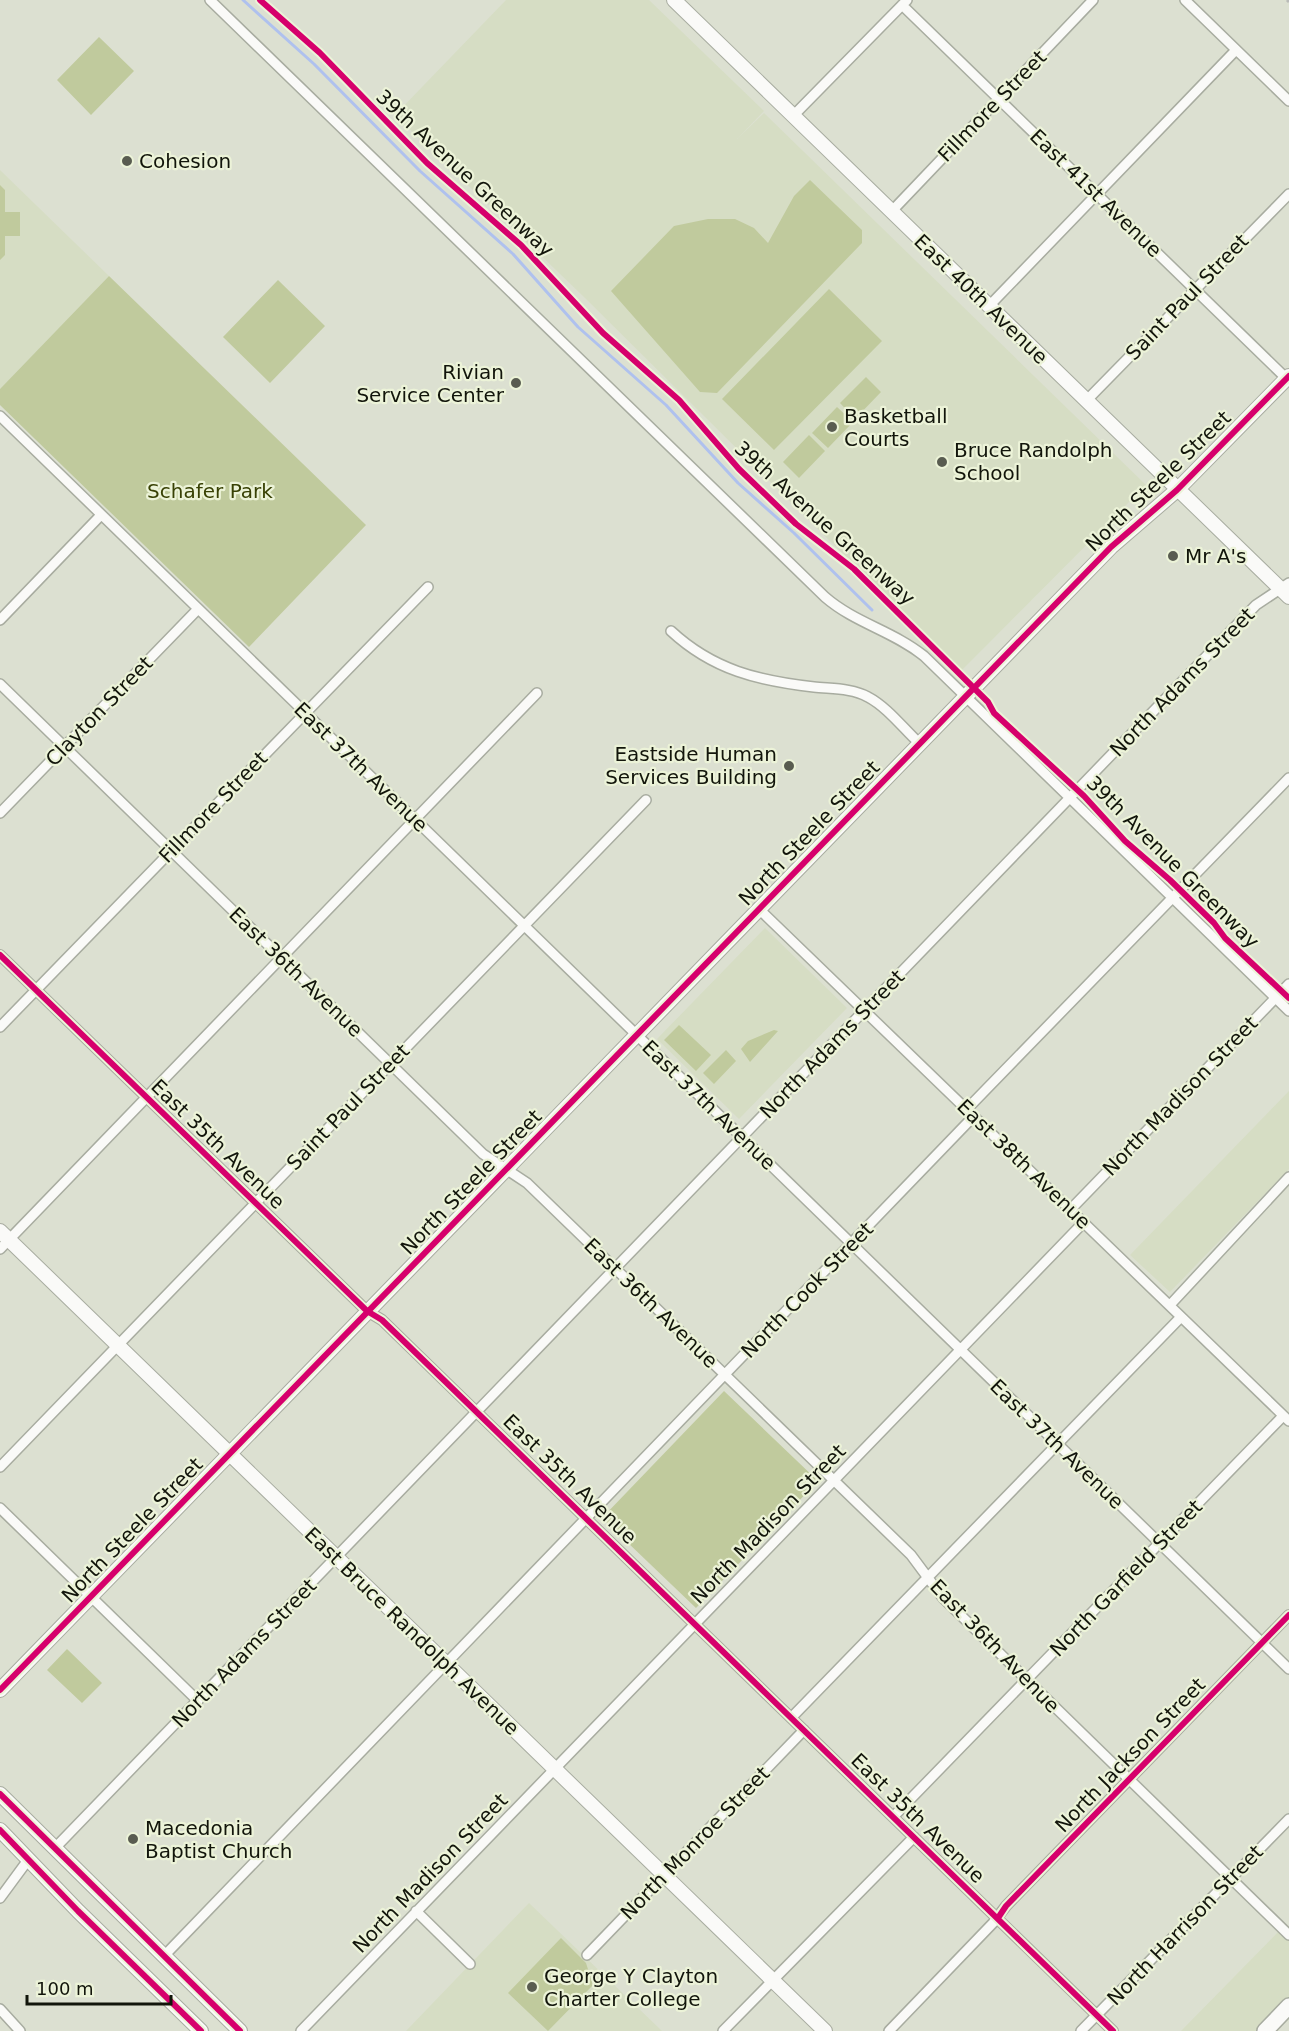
<svg xmlns="http://www.w3.org/2000/svg" width="1289" height="2031" font-family="'DejaVu Sans',sans-serif">
<rect width="100%" height="100%" fill="#dce0d1"/>
<path fill="#d6ddc4" d="M506,0H649L764,111L737,139L764,113L1146,485L961,671L584,297L395,115Z
M0,170L109,276L0,389Z
M765,928L847,1008L739,1119L657,1039Z
M1289,1091V1169L1170,1292L1130,1255Z
M529,1903L662,2031H406Z
M1282,1928L1289,1935V2006L1265,2031H1181Z"/>
<path fill="#c0ca9d" d="M99,37L134,71L91,115L57,80Z
M810,180L862,230V243L717,393L700,392L611,291L674,226L708,219H735L754,228L768,243L794,196Z
M0,185L5,190V212H20V236H5V255L0,260Z
M109,276L366,525L249,647L0,405V389Z
M278,280L325,326L270,383L223,337Z
M829,289L882,341L774,450L722,399Z
M866,377L881,392L855,419L840,403Z
M837,407L853,422L828,448L812,433Z
M809,435L825,451L799,478L783,462Z
M679,1025L711,1055L696,1071L664,1040Z
M774,1030L778,1031L750,1062L741,1049L748,1041Z
M726,1050L736,1061L714,1084L703,1073Z
M724,1391L818,1481L696,1608L602,1518Z
M67,1649L102,1683L82,1703L47,1670Z
M561,1938L586,1963L593,1985L548,2031L508,1993Z"/>
<g fill="none" stroke-linecap="round" stroke-linejoin="round">
<path stroke="#afc1ee" stroke-width="3" d="M243,0L314,64L420,171L513,254L578,327L666,405L738,483L794,533L872,610"/>
<g stroke="#a8aca0" stroke-width="12">
<path id="street" d="M210,0L825,597C855,623 893,631 924,656L1289,1011
M1185,0L1289,101
M902,5L1289,381
M793,116L907,0
M891,212L1093,0
M989,306L1236,50
M1086,401L1289,194
M0,416L1289,1669
M0,620L101,515
M671,631C713,670 759,681 814,687C831,689 852,688 868,697C887,707 903,728 919,743
M0,684L483,1154L527,1183L911,1555L943,1598L1289,1935
M0,813L198,609
M759,909L1289,1421
M0,955L367,1311L382,1320L1113,2031
M0,1027L428,587
M967,1109L1289,778
M1071,1209L1289,984
M0,1249L537,693
M1170,1305L1289,1177
M0,1467L646,800
M0,1508L198,1701
M791,1718L1181,1317
M893,1817L1283,1416
M54,1849L1256,605L1289,583
M0,1898L28,1860
M416,1911L470,1964
M587,1955L804,1730
M164,1956L974,1116
M0,2009L20,2031
M301,2031L1084,1222
M723,2031L914,1837
M889,2031L993,1923L1006,1906L1289,1615
M1081,2031L1289,1819"/>
</g>
<g stroke="#a8aca0" stroke-width="16">
<path id="secondary" d="M674,0L1289,597
M0,1231L825,2031
M0,1690L1111,547L1177,490L1289,376
M0,1794L240,2031
M0,1830L78,1911L201,2031"/>
</g>
<g stroke="#a8aca0" stroke-width="18">
<path id="primary" d="M1265,2031L1289,2006"/>
</g>
<use href="#street" stroke="#fafaf8" stroke-width="9"/>
<use href="#secondary" stroke="#fafaf8" stroke-width="14"/>
<use href="#primary" stroke="#fafaf8" stroke-width="15"/>
<path stroke="#babbb8" stroke-width="3" stroke-dasharray="3 6" stroke-linecap="butt" d="M1287,0L1289,2"/>
<g stroke="#ecf3d8" stroke-width="10">
<path id="cycleway" d="M260,0L320,53L427,163L521,245L603,333L679,400L739,469L796,524L854,569L988,702L994,713L1084,796L1125,841L1170,880L1214,923L1225,938L1289,998
M0,955L367,1311L382,1320L1113,2031
M0,1690L1111,547L1177,490L1289,376
M0,1794L240,2031
M0,1830L78,1911L201,2031
M998,1918L1006,1906L1289,1615"/>
</g>
<use href="#cycleway" stroke="#d6006c" stroke-width="6"/>
</g>
<g fill="#595c50" stroke="#ecf3d8" stroke-width="2">
<circle cx="127" cy="161" r="6"/>
<circle cx="516" cy="383" r="6"/>
<circle cx="832" cy="427" r="6"/>
<circle cx="942" cy="462" r="6"/>
<circle cx="1173" cy="556" r="6"/>
<circle cx="789" cy="766" r="6"/>
<circle cx="133" cy="1839" r="6"/>
<circle cx="532" cy="1987" r="6"/>
</g>
<g text-anchor="middle" stroke-width="4.5" stroke-linejoin="round" paint-order="stroke">
<g font-size="20" fill="#12150b" stroke="#ecf3d8">
<text transform="translate(992 106) rotate(-46)" y="7">Fillmore Street</text>
<text transform="translate(465 173) rotate(43)" y="7">39th Avenue Greenway</text>
<text transform="translate(1096 193) rotate(44)" y="7">East 41st Avenue</text>
<text transform="translate(1187 297) rotate(-46)" y="7">Saint Paul Street</text>
<text transform="translate(981 299) rotate(44)" y="7">East 40th Avenue</text>
<text transform="translate(1158 481) rotate(-44)" y="7">North Steele Street</text>
<text transform="translate(825 523) rotate(42)" y="7">39th Avenue Greenway</text>
<text transform="translate(1182 682) rotate(-46)" y="7">North Adams Street</text>
<text transform="translate(99 711) rotate(-46)" y="7">Clayton Street</text>
<text transform="translate(361 767) rotate(44)" y="7">East 37th Avenue</text>
<text transform="translate(213 807) rotate(-46)" y="7">Fillmore Street</text>
<text transform="translate(809 833) rotate(-46)" y="7">North Steele Street</text>
<text transform="translate(1173 862) rotate(45)" y="7">39th Avenue Greenway</text>
<text transform="translate(296 972) rotate(44)" y="7">East 36th Avenue</text>
<text transform="translate(832 1044) rotate(-46)" y="7">North Adams Street</text>
<text transform="translate(1180 1096) rotate(-46)" y="7">North Madison Street</text>
<text transform="translate(709 1105) rotate(44)" y="7">East 37th Avenue</text>
<text transform="translate(348 1107) rotate(-46)" y="7">Saint Paul Street</text>
<text transform="translate(218 1144) rotate(44)" y="7">East 35th Avenue</text>
<text transform="translate(1024 1164) rotate(44)" y="7">East 38th Avenue</text>
<text transform="translate(471 1182) rotate(-46)" y="7">North Steele Street</text>
<text transform="translate(807 1290) rotate(-46)" y="7">North Cook Street</text>
<text transform="translate(651 1303) rotate(44)" y="7">East 36th Avenue</text>
<text transform="translate(1057 1444) rotate(44)" y="7">East 37th Avenue</text>
<text transform="translate(570 1479) rotate(44)" y="7">East 35th Avenue</text>
<text transform="translate(768 1524) rotate(-46)" y="7">North Madison Street</text>
<text transform="translate(132 1530) rotate(-46)" y="7">North Steele Street</text>
<text transform="translate(1126 1578) rotate(-46)" y="7">North Garfield Street</text>
<text transform="translate(412 1631) rotate(44)" y="7">East Bruce Randolph Avenue</text>
<text transform="translate(995 1646) rotate(46)" y="7">East 36th Avenue</text>
<text transform="translate(244 1653) rotate(-46)" y="7">North Adams Street</text>
<text transform="translate(1130 1755) rotate(-46)" y="7">North Jackson Street</text>
<text transform="translate(918 1818) rotate(44)" y="7">East 35th Avenue</text>
<text transform="translate(695 1843) rotate(-46)" y="7">North Monroe Street</text>
<text transform="translate(430 1873) rotate(-46)" y="7">North Madison Street</text>
<text transform="translate(1185 1925) rotate(-46)" y="7">North Harrison Street</text>
</g>
<g font-size="20" fill="#12150b" stroke="#ecf3d8" text-anchor="start">
<text x="139" y="168">Cohesion</text>
<text x="504" y="379" text-anchor="end">Rivian<tspan x="504" dy="23">Service Center</tspan></text>
<text x="844" y="423">Basketball<tspan x="844" dy="23">Courts</tspan></text>
<text x="954" y="457">Bruce Randolph<tspan x="954" dy="23">School</tspan></text>
<text x="1185" y="563">Mr A's</text>
<text x="777" y="761" text-anchor="end">Eastside Human<tspan x="777" dy="23">Services Building</tspan></text>
<text x="145" y="1835">Macedonia<tspan x="145" dy="23">Baptist Church</tspan></text>
<text x="544" y="1983">George Y Clayton<tspan x="544" dy="23">Charter College</tspan></text>
</g>
<g font-size="20" fill="#384104" stroke="#ecf3d8">
<text x="210" y="498">Schafer Park</text>
</g>
</g>
<path d="M27 1995v9h144v-9" fill="none" stroke="#12150b" stroke-width="3"/>
<text x="36" y="1995" font-size="18" fill="#12150b" stroke="#ecf3d8" stroke-width="4.5" paint-order="stroke">100 m</text>
</svg>
